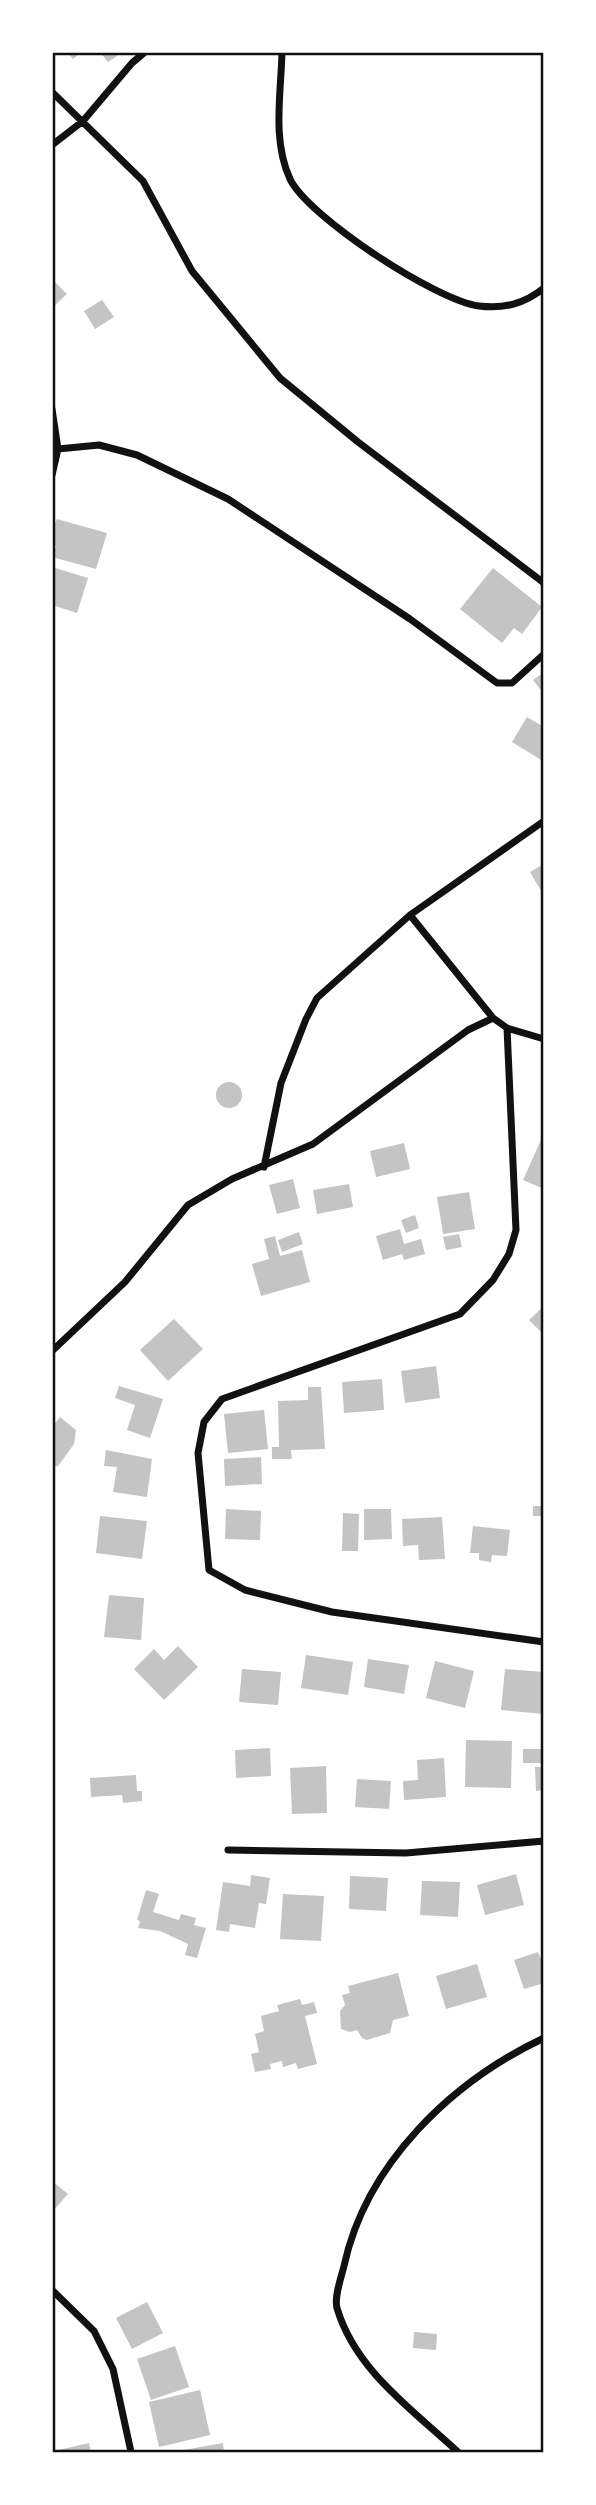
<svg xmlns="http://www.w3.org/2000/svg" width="596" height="2505" font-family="'DejaVu Sans',sans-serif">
<rect width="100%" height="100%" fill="#fff"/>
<path fill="#c4c4c4" d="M67,52H81L73,59Z
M100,52H114L117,56L108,62Z
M52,279L67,294L52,308Z
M102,300L114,317L95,329L84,311Z
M57,519L107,533L96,569L52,557L56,546L52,545V529Z
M52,567L88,578L77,613L52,605Z
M493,568L542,607L522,634L514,628L502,643L460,609Z
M544,672V694L533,680Z
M527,717L544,727L541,760L512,742Z
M544,864V896L530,872Z
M216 1095a13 13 0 1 1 26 0a13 13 0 1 1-26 0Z
M544,1133V1189L523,1180Z
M404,1143L410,1169L376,1177L370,1151Z
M293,1179L300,1208L277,1214L269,1185Z
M349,1184L353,1207L317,1214L313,1190Z
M469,1192L475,1229L443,1234L437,1197Z
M415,1215L419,1228L406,1233L401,1220Z
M400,1229L404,1244L421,1239L425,1254L404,1260L402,1254L383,1260L376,1236Z
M299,1232L303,1244L282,1252L278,1240Z
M459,1234L462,1247L446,1250L443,1237Z
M275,1236L280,1256L302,1250L310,1282L261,1296L252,1264L269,1259L264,1239Z
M544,1306V1335L529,1320Z
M174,1319L203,1349L168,1381L140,1350Z
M436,1366L440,1398L405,1403L401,1371Z
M382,1379L384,1410L344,1413L342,1382Z
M119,1386L163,1399L150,1438L127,1430L135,1405L115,1398Z
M308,1387H321L325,1449L291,1450L292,1459H272V1447H279L278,1401L308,1400Z
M264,1410L268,1449L228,1453L224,1414Z
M60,1417L76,1430L74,1444L58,1466H52V1427Z
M106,1450L152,1459L147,1497L113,1492L117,1467L104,1466Z
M261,1457L262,1484L225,1486L224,1459Z
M533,1506H544V1516H533Z
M226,1509L261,1511L260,1540L225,1539Z
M364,1509H391L392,1539L364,1540Z
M343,1513L359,1514L358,1551H342Z
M100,1516L147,1521L142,1559L96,1553Z
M442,1517L445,1559L419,1560L418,1545L403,1546L402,1519Z
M473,1526L510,1530L507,1556L492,1555L491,1562L479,1560V1553H470Z
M109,1595L144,1598L141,1640L104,1637Z
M178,1646L198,1667L164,1700L134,1669L154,1649L164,1660Z
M306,1655L353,1662L348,1695L301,1688Z
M368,1659L409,1665L404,1694L364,1687Z
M435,1661L474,1671L465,1708L426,1698Z
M242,1669L281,1672L278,1705L239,1702Z
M505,1669L544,1672V1714L501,1710Z
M466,1740L512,1741L511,1788L465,1787Z
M270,1748L271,1776L236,1778L235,1750Z
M523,1749H544V1763H523Z
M444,1758L446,1797L404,1800L403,1781L418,1780L417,1760Z
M326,1766L327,1813L292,1814L290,1768Z
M535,1767H544V1790L536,1791Z
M136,1775L137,1791H142V1801L123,1803L122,1795L91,1797L90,1778Z
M357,1779L391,1781L389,1809L355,1807Z
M516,1874L524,1905L485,1915L477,1885Z
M251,1875L270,1878L266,1904L259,1903L255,1928L230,1924L229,1932L216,1930L223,1882L250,1886Z
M350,1876L388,1878L386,1911L349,1909Z
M422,1881L460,1882L458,1917L420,1915Z
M146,1890L159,1894L153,1912L179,1920L181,1914L196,1918L194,1925L206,1928L197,1958L185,1955L188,1944L160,1931L138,1928L140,1921L137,1920Z
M283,1894L324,1896L321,1941L280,1939Z
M538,1952L544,1966V1983L524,1989L514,1960Z
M477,1964L487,1997L446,2009L436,1976Z
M398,1973L409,2016L393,2020L390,2033L367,2040L362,2038L357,2030L350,2032L341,2029L340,2011L345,2005L342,1995L350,1993L348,1986Z
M300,1999L302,2005L314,2002L317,2013L305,2016L317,2064L298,2069L296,2063L283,2067L282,2061L270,2064L271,2069L255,2072L251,2054L259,2052L255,2034L264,2031L261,2016L279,2011L277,2005Z
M52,2181L68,2194L52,2212Z
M147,2302L163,2333L132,2349L116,2318Z
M414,2332L437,2334L436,2350L413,2348Z
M175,2346L189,2387L151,2400L137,2359Z
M200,2390L210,2435L159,2447L149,2402Z
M89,2443L91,2452H54V2451Z
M223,2443L224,2452H178V2451Z"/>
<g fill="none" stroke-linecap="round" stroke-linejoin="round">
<path stroke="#111" stroke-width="7" d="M282,52C281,94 272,140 290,179C308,217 437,301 479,306C504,309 524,304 544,288
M52,92L143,181L192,271L280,378L358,442L544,583
M52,145L83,121L132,63L145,52
M52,409L58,449L52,475
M58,449L99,445L137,455L228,499L410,619L497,683H512L544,654
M410,915L493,1018L507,1028L544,1039
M507,1028L516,1230L509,1254L493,1280L460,1314L222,1399L204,1422L198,1453L209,1570L245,1590L332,1612L544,1642
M264,1167L281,1083L306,1019L317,998L410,915L544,821
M52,1351L125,1282L188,1205L232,1179L313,1144L468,1030L493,1018
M228,1850L406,1853L544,1841
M52,2290L94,2331L113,2369L131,2452
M458,2452C413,2410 355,2370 337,2308C334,2297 341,2278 344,2266C366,2164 451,2082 544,2038"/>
</g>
<rect width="596" height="2505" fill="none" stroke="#ffffff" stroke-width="108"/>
<rect x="54" y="54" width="488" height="2397" fill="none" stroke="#111" stroke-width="2.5"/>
</svg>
